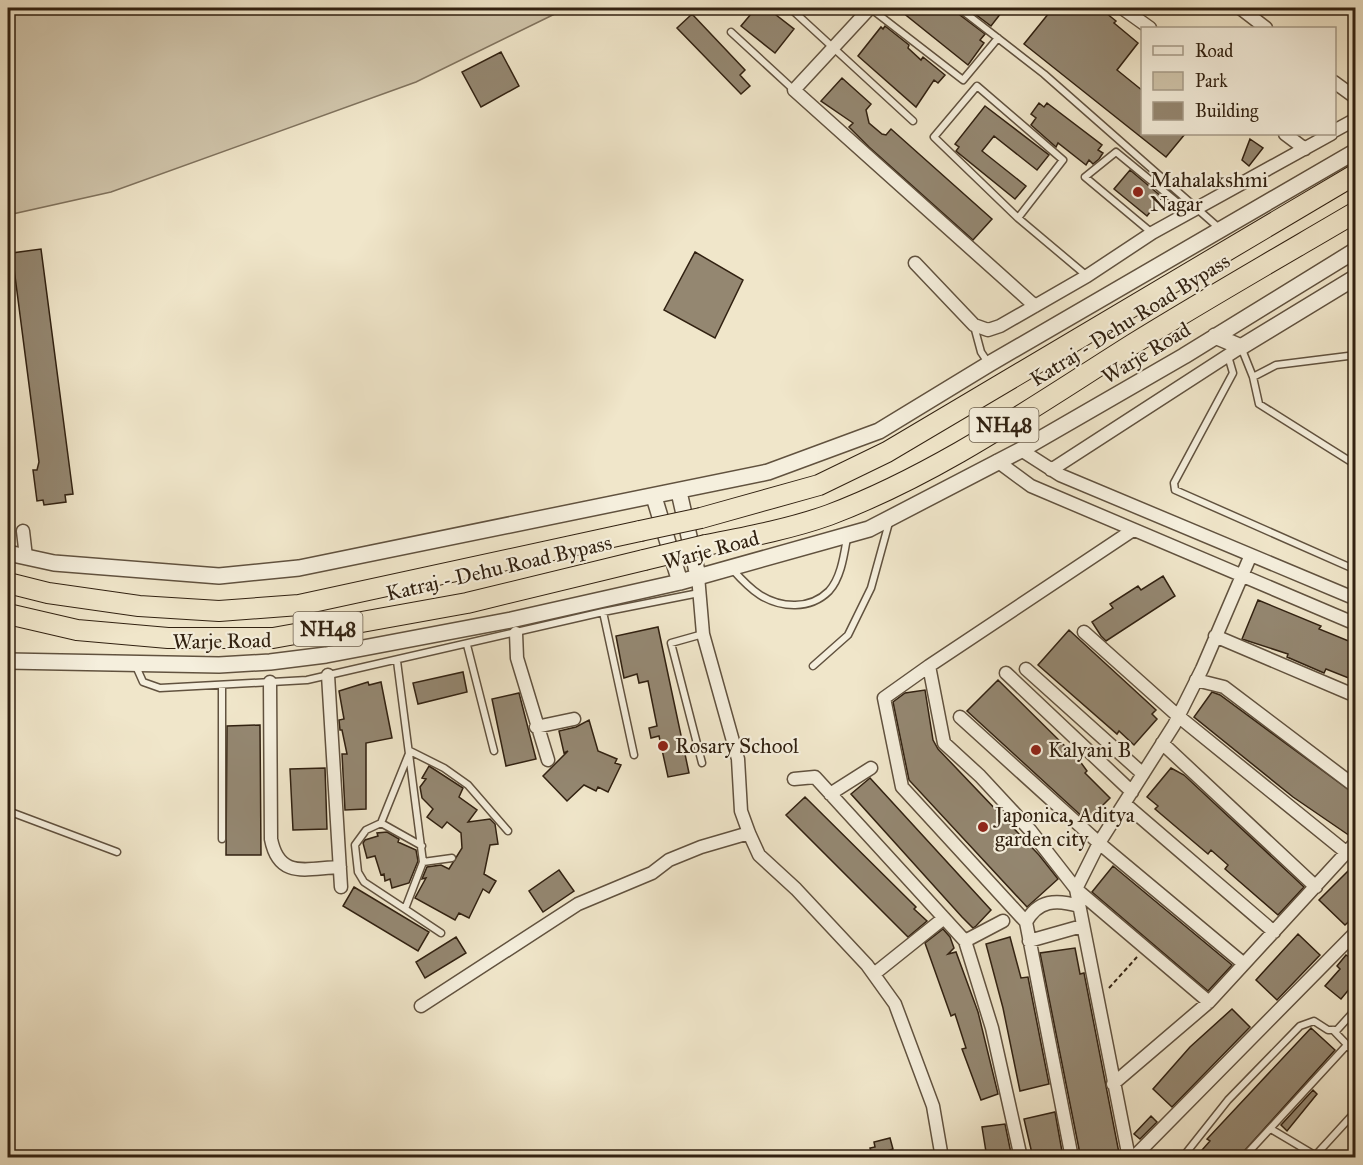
<svg xmlns="http://www.w3.org/2000/svg" width="1363" height="1165" font-family="'IM FELL Great Primer',serif">
<rect width="100%" height="100%" fill="#f0e6ca"/>
<filter id="stains"><feTurbulence type="fractalNoise" baseFrequency=".00333" numOctaves="4"/><feColorMatrix values="0 0 0 0 .2 0 0 0 0 .09 0 0 0 0 .02 0 0 0 .5 -.17"/></filter>
<radialGradient id="worn" r=".72"><stop offset=".6" stop-color="#630" stop-opacity="0"/><stop offset="1" stop-color="#630" stop-opacity=".3"/></radialGradient>
<path fill="#d0c5ab" stroke="#80735e" stroke-width="1.5" d="M8,8H567L416,82L111,192L8,215Z"/>
<path fill="#948771" stroke="#312111" stroke-width="1.5" d="M756,8H767L794,29L775,53L741,26Z
M897,8H954L956,12L985,34L980,40L984,43L968,65Z
M967,8H1005L991,26Z
M1053,8H1110L1106,13L1116,21L1114,23L1138,43L1117,70L1143,91V134H1185L1166,157L1024,44Z
M692,14L745,70L740,75L750,86L741,94L677,28Z
M885,26L909,45L908,48L921,60L923,57L945,75L938,83L934,80L916,107L858,56L881,27L883,29Z
M501,52L519,86L481,107L462,72Z
M842,78L871,104L866,110L869,123L882,134L886,135L891,129L992,219L973,240L869,147L849,127L853,123L821,101Z
M1039,103L1044,107L1047,103L1102,145L1098,150L1103,153L1099,159L1093,164L1089,160L1086,165L1058,143L1056,147L1031,125L1036,118L1031,114Z
M985,106L1049,155L1037,170L994,136L982,151L1026,186L1015,199L956,151L959,147L955,144Z
M1250,139L1263,148L1249,166L1242,160Z
M1130,170L1162,197L1147,216L1114,189Z
M41,249L73,494L65,495L66,502L44,505L43,500L37,501L33,470H37L39,462L12,253Z
M695,252L743,280L715,338L664,310Z
M1163,576L1175,596L1106,641L1101,636L1092,622L1113,608L1110,604L1138,586L1141,590Z
M1258,600L1321,626L1319,629L1356,644V681L1326,669L1324,673L1287,657L1288,654L1242,639Z
M658,627L689,773L668,777L659,736L651,738L649,728L657,726L648,681L639,683L637,674L624,678L616,636Z
M1069,630L1156,710L1152,714L1157,719L1134,745L1119,731L1117,734L1038,665Z
M463,672L467,692L418,704L413,683Z
M998,680L1079,760L1087,771L1085,773L1110,798L1087,821L967,711Z
M368,682L369,685L381,682L392,738L366,743V809L345,810L342,754H347L342,730H340L339,720L344,719L339,691Z
M925,690L933,740L938,749L1039,855L1058,879L1027,907L909,780L893,702L905,693Z
M1212,692L1220,695L1356,795L1354,834L1350,836L1293,797L1194,717Z
M519,693L536,759L506,766L492,699Z
M589,720L598,751L617,759L615,763L621,765L608,792L598,787L596,791L584,785L567,801L543,776L568,751L564,753L559,731L576,727Z
M260,725L261,855H226L227,726Z
M429,766L463,788L459,797L477,810L468,822L490,819L495,824L498,844L490,845L484,874L496,881L489,893L483,889L469,918L459,913L455,920L415,898L426,878L422,879L427,867L441,865L449,869L462,848L461,833L447,822L442,828L427,817L433,809L422,798L420,787L426,779L422,778Z
M325,768L327,829L293,830L290,769Z
M1171,768L1184,775L1304,887L1278,915L1225,869L1228,865L1211,850L1208,854L1155,809L1158,806L1147,797Z
M870,778L991,910L976,926L973,928L962,917L851,794Z
M805,797L916,907L914,909L927,921L908,937L786,815Z
M387,832L399,839L398,842L416,850L418,861L409,883L392,888L390,879L385,881L384,874L381,875L375,856L367,858L363,843L365,840L378,836L377,833Z
M1356,863V915L1345,925L1319,900Z
M1113,866L1232,965L1208,991L1092,892Z
M559,870L574,891L543,912L529,891Z
M354,887L429,932L418,951L343,906Z
M943,929L950,937L954,948L948,954L956,952L978,1012L998,1094L981,1100L962,1049L966,1048L955,1014L951,1016L925,943Z
M1298,934L1320,955L1277,1000L1256,980Z
M456,937L466,953L425,978L416,962Z
M1010,937L1021,978L1028,977L1049,1084L1020,1091L1003,1008L986,944Z
M1075,948L1080,974L1084,973L1120,1158H1081L1080,1154L1040,953Z
M1356,950V981L1341,999L1325,986L1340,969L1337,966L1346,955L1349,957Z
M1232,1009L1250,1027L1172,1107L1153,1089L1190,1047Z
M1311,1028L1335,1050L1238,1158H1195L1210,1141L1207,1139Z
M1313,1090L1317,1094L1287,1131L1281,1125Z
M1055,1112L1063,1157L1033,1158L1024,1119Z
M1151,1116L1157,1122L1140,1139L1134,1134Z
M1005,1124L1012,1158H987L982,1127Z
M890,1138L893,1149L884,1152L886,1158H873L870,1148L875,1147L874,1142Z"/>
<g fill="none" stroke-linecap="round" stroke-linejoin="round">
<g stroke="#61523f" stroke-width="9">
<path id="service" d="M790,8L913,121
M870,8L963,80L998,38
M959,8L1044,74L1219,228
M731,32L794,90
M1018,218L1063,160L977,86L934,137L1018,218L1087,276
M1152,233L1085,177L1116,152L1189,212
M974,326L981,352L989,364
M1241,347L1253,377L1259,404L1356,465
M1228,356L1233,373L1174,483L1175,490L1356,570
M1253,377L1276,365L1356,355
M732,569C740,578 749,588 760,595C781,608 810,610 829,591C841,578 844,555 847,538
M603,612L634,755
M467,645L494,751
M397,661L423,862L405,909L364,882L358,872L355,845L366,830L381,823L410,751L444,768L468,785L508,831
M135,664L143,682L160,688L307,680L603,612L699,593
M813,666L848,635L871,588L890,519
M702,763L671,643L703,634
M8,811L117,852
M381,823L422,846
M222,839V685
M423,862L452,858
M405,909L441,933
M1333,1030L1356,1054
M1271,1129L1318,1157
M1182,1158L1228,1100L1300,1026L1314,1021L1328,1030H1337L1356,1009
M1243,1158L1347,1045
M1313,1158L1356,1111"/>
</g>
<g stroke="#61523f" stroke-width="15">
<path id="minor" d="M870,8L794,90L1035,306
M1122,8L1150,28
M1240,8L1266,28
M1334,82L1356,98
M1334,131L1356,119
M1285,134L1305,149
M915,263L974,325L988,330L1000,326L1087,276L1152,233L1331,134
M1021,450L1060,475L1356,599
M997,461L1031,486L1356,624
M1051,470L1241,347
M23,531L26,557
M698,576L703,634L738,759L741,811L749,833L759,855L796,889L867,965L895,1004L933,1106L942,1158
M1084,632L1178,716L1347,853
M516,633L517,658L548,760
M1215,636L1356,696
M929,666L1133,530
M1026,669L1143,774
M1006,673L1132,792
M328,675L341,887
M1196,680L1224,687L1356,787
M270,682L271,839C279,880 307,868 340,867
M960,717L1099,843L1244,964
M536,727L574,719
M1162,743L1316,887
M794,779L815,777L965,941L992,1028L1021,1158
M830,794L871,768
M1125,804L1274,932
M1026,922C1038,900 1056,899 1079,906
M965,941L1003,921
M1029,941L1082,926
M874,974L944,918
M421,1006L578,904L652,873L669,860L701,847L749,833
M1113,1084L1209,1002L1356,842
M1072,1158L1026,922L902,787L884,698L929,666L944,743L980,776L1030,830L1076,889L1209,1002
M1129,1158L1076,889L1099,843L1174,725L1202,669L1250,557
M1133,1158L1356,932"/>
</g>
<g stroke="#61523f" stroke-width="18">
<path id="tertiary" d="M1215,336L1241,347L1356,277
M679,492L698,576
M654,497L680,582
M8,553L54,563L219,576L299,568L768,472L879,431L989,364L1356,151
M8,661L219,665L270,662L326,655L511,620L680,582L869,529L1021,450L1184,356L1356,250"/>
</g>
<g stroke="#312111" stroke-width="22">
<path id="trunk" d="M701,518L819,485L887,452L1356,174
M706,545C747,537 790,529 829,515C938,474 1036,405 1133,344C1206,299 1281,256 1356,212
M8,583L48,593L139,606L219,611L299,605L640,531
M8,614L77,630L168,638H273L467,603L644,560"/>
</g>
<path stroke="#312111" stroke-width="2" stroke-dasharray="4.5 3" stroke-linecap="butt" d="M1109,988L1137,957"/>
<use href="#service" stroke="#f5efdd" stroke-width="6"/>
<use href="#minor" stroke="#f5efdd" stroke-width="12"/>
<use href="#tertiary" stroke="#f5efdd" stroke-width="15"/>
<use href="#trunk" stroke="#f0e6ca" stroke-width="20"/>
<g stroke="#312111" stroke-width="22" stroke-linecap="butt">
<path id="trunk-bridge" d="M640,531L701,518
M644,560L706,545"/>
</g>
<use href="#trunk-bridge" stroke="#f0e6ca" stroke-width="20"/>
</g>
<g fill="#8f2418" stroke="#f5efdd" stroke-width="2">
<circle cx="1138" cy="192" r="6"/>
<circle cx="663" cy="746" r="6"/>
<circle cx="1036" cy="750" r="6"/>
<circle cx="983" cy="827" r="6"/>
</g>
<g text-anchor="middle" stroke-width="4.5" stroke-linejoin="round" paint-order="stroke">
<g fill="#f5efdd" stroke="#6c5f4e" stroke-width="1.5">
<rect x="969.5" y="408" width="69" height="34" rx="4.5"/>
<rect x="293.5" y="612" width="69" height="34" rx="4.5"/>
</g>
<g font-size="20" font-weight="bold" fill="#312111">
<text x="1004" y="432">NH48</text>
<text x="328" y="636">NH48</text>
</g>
<g font-size="21" fill="#312111" stroke="#f5efdd" text-anchor="start">
<text x="1150" y="187">Mahalakshmi<tspan x="1150" dy="24">Nagar</tspan></text>
<text x="675" y="753">Rosary School</text>
<text x="1048" y="757">Kalyani B</text>
<text x="995" y="822">Japonica, Aditya<tspan x="995" dy="24">garden city</tspan></text>
</g>
<g font-size="21" fill="#312111" stroke="#f5efdd">
<text transform="translate(1130 320) rotate(-32)" y="7">Katraj - Dehu Road Bypass</text>
<text transform="translate(1146 353) rotate(-31)" y="7">Warje Road</text>
<text transform="translate(711 550) rotate(-15)" y="7">Warje Road</text>
<text transform="translate(499 568) rotate(-13)" y="7">Katraj - Dehu Road Bypass</text>
<text transform="translate(222 641) rotate(-1)" y="7">Warje Road</text>
</g>
</g>
<rect width="1363" height="1165" fill="none" stroke="#f0e6ca" stroke-width="30"/>
<rect x="9" y="9" width="1345" height="1147" fill="none" stroke="#312111" stroke-width="3"/>
<rect x="15" y="15" width="1333" height="1135" fill="none" stroke="#312111" stroke-width="1.5"/>
<rect x="1141" y="27" width="195" height="108" fill="#f5efdd" stroke="#a79d8b" stroke-width="1.5"/>
<rect x="1153" y="46" width="30" height="9" fill="#f5efdd" stroke="#a79d8b" stroke-width="1.5"/>
<text x="1195" y="57" font-size="18" fill="#312111">Road</text>
<rect x="1153" y="72" width="30" height="18" fill="#d0c5ab" stroke="#a79d8b" stroke-width="1.5"/>
<text x="1195" y="87" font-size="18" fill="#312111">Park</text>
<rect x="1153" y="102" width="30" height="18" fill="#948771" stroke="#a79d8b" stroke-width="1.5"/>
<text x="1195" y="117" font-size="18" fill="#312111">Building</text>
<rect width="100%" height="100%" filter="url(#stains)"/>
<rect width="100%" height="100%" fill="url(#worn)"/>
</svg>
